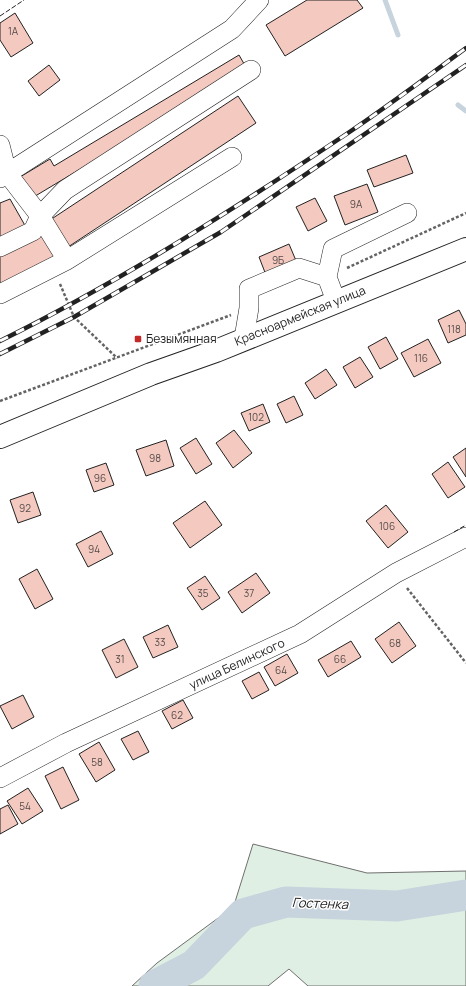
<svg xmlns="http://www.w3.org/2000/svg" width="466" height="986" font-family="Manrope,sans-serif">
<rect width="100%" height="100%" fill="#fff"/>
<path fill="#e0efe3" stroke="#6f6f6f" d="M253,844L367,873L466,871V986H308L289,969L268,986H132L157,963L225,913L235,902Z"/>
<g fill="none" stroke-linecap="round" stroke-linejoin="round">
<path stroke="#c7d3dd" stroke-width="5" d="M385,0L398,35
M458,105L466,111"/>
<path stroke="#c7d3dd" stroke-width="31" d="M154,986L194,965L243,914L286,902L397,906L466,895"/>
</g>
<path fill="#f3c9c0" stroke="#222" d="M307,0H357L363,8L285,56L266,25Z
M15,13L33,43L11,57L0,40V23Z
M239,55L247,69L32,198L20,177L50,159L54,166Z
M49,65L60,80L39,96L28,81Z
M238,96L256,123L65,249L47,222Z
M406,155L413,173L374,187L367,170Z
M367,184L378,212L345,225L334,196Z
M315,198L327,221L308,231L296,207Z
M10,199L27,229L0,242V203Z
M43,233L57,260L0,289V254Z
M289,244L297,263L266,275L259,257Z
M459,310L466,324V335L448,343L438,320Z
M386,337L398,359L380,369L368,347Z
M428,339L441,363L414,377L401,353Z
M360,357L373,377L355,388L343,367Z
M326,369L337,385L315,399L305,383Z
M294,396L303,415L286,423L277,404Z
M263,404L270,422L249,431L241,413Z
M234,430L252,453L233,468L216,443Z
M196,438L212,464L196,474L180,448Z
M166,440L174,466L146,476L136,450Z
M466,448V477L453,457Z
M448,462L465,487L448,498L432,474Z
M106,463L114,485L94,492L86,470Z
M33,492L41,515L18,523L10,500Z
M205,501L222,525L190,548L173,523Z
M386,505L408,532L388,548L366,521Z
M101,531L113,554L88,567L76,544Z
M37,569L53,599L35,609L19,579Z
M256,573L270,593L242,613L228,592Z
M205,576L220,598L202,610L187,588Z
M399,622L416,646L392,663L375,639Z
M168,625L178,647L153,658L143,637Z
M124,639L138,667L116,678L102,650Z
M351,641L361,657L328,677L318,660Z
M287,654L298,673L275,686L264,667Z
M259,672L269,690L252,699L242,681Z
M23,695L34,717L12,729L0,706Z
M183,700L193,718L172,729L162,711Z
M138,731L149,752L133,760L121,739Z
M99,742L115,770L96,782L79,754Z
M63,767L79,800L61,809L45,776Z
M28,788L43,811L22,824L7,801Z
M8,805L18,824L0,834V809Z"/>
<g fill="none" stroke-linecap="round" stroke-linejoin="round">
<g stroke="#222" stroke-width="20">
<path id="minor" d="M0,145L7,173L40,216L67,260L232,157
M0,178L232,29L259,0
M0,247L33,231L40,216L65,190L251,70
M0,294L67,260
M336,301L327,277L333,249L407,213
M244,338L249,308V289L299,268L327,277
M0,778L66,743L300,634L396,573L466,537"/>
</g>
<g stroke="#222" stroke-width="24">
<path id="major" d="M0,437L151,374L216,351L466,249"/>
</g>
<path stroke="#646464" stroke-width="2.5" stroke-dasharray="3 2" stroke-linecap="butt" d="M347,268L466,213
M60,284L74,317L117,358
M0,401L231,315
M407,588L466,663"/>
<use href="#minor" stroke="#fff" stroke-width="19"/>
<use href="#major" stroke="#fff" stroke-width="22"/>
<g stroke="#222" stroke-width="4.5">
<path id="rail" d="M0,341C121,281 236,208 348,133C388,106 427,77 466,48
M0,354L74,317L221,232L466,65"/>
</g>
<use href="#rail" stroke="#fff" stroke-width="3" stroke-dasharray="9" stroke-linecap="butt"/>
<path stroke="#222" stroke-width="1" stroke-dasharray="5 2" stroke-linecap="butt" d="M0,16L24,0
M454,532L466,525"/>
</g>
<rect fill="#c62828" stroke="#fff" stroke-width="1.5" x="134" y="335" width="8" height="8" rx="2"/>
<g text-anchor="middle" stroke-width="3" stroke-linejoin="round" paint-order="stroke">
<g font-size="10" fill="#564c4a">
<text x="13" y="35">1А</text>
<text x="356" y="208">9А</text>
<text x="278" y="264">9Б</text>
<text x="454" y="333">118</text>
<text x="421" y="362">116</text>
<text x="256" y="421">102</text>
<text x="155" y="462">98</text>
<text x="100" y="482">96</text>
<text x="25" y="512">92</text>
<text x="387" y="530">106</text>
<text x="94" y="553">94</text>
<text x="203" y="597">35</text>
<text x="249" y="597">37</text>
<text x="160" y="646">33</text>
<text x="395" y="647">68</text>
<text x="120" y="663">31</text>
<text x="340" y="663">66</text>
<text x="281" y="674">64</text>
<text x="177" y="719">62</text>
<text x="97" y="766">58</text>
<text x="25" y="810">54</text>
</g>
<g font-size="12" fill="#222" stroke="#fff">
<text transform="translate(300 316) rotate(-22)" y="4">Красноармейская улица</text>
<text transform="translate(237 664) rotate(-25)" y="4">улица Белинского</text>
</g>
<g font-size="12" fill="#222" stroke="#fff" text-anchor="start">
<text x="146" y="343">Безымянная</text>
</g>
<g font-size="13" font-style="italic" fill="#222" stroke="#fff">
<text transform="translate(320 903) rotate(2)" y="5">Гостенка</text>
</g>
</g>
</svg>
